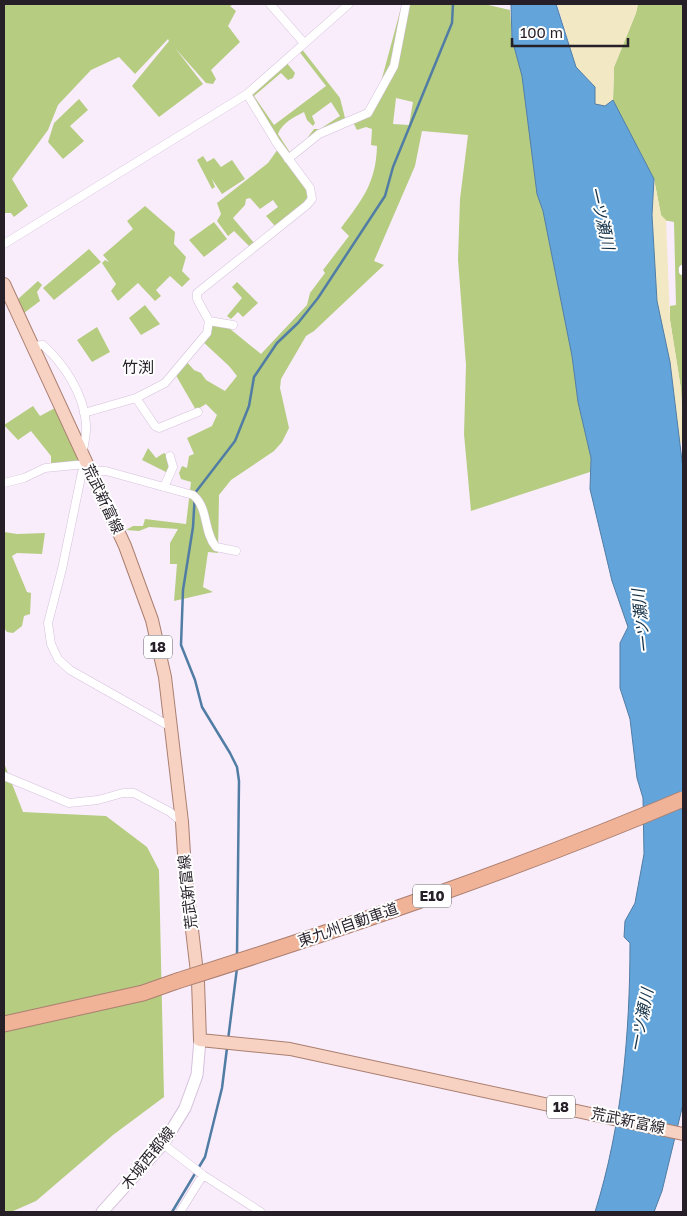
<svg xmlns="http://www.w3.org/2000/svg" width="687" height="1216" font-family="'Golos Text','Noto Sans JP',sans-serif">
<rect width="100%" height="100%" fill="#f9edfc"/>
<path fill="#b5cc81" fill-rule="evenodd" d="M4,4H235L230,6L236,11L228,26L240,42L211,70L216,79L213,84L206,83L175,48L203,84L159,117L132,86L169,41L168,39L135,74L119,57L91,70L58,105L48,130L12,179L28,206L14,217L11,213H4Z
M402,4H484L510,10L512,39L522,76L537,194L543,211L572,356L578,402L591,458L590,472L471,511L464,434L466,365L458,260L460,199L468,135L422,131L415,166L374,261L384,265L314,331L306,336L281,379L280,388L289,428L282,442L274,451L231,480L219,495L218,553L208,552L203,587L213,592L174,601L177,564H170V543L178,529L149,527L139,531L126,530L133,526H143L145,519L186,524L191,482L181,479L179,473L182,466L187,468L189,456L194,454L187,438L212,426L217,415L206,404L196,410L174,372L185,360L194,370L201,373L206,380L225,391L237,376L229,366L201,340L209,321L224,324L261,354L307,305L310,293L325,273L323,270L349,236L341,228C362,200 376,183 377,146L371,145L372,129L366,127L357,130L352,120L368,113L381,82ZM396,98L413,102L409,125L393,124Z
M638,4H683V429L681,389L670,320V306L676,305L674,222L663,220L661,215L654,179L613,100L614,67L636,13Z
M301,48L340,98L346,122L309,140L308,137L314,129H320L340,116L331,102L312,116L315,123L313,126L307,120L304,112C294,117 282,123 278,134L291,154L286,156L249,94L286,62L295,73L293,78L288,80L281,73L254,96L274,125L326,86L298,50Z
M79,99L88,110L70,126L84,141L63,159L48,142L54,123Z
M278,149L308,190C310,206 287,217 275,226L266,216L278,207L273,200L260,209L250,198L246,199L245,205L233,218L255,244L250,247L234,231L228,236L217,221L221,214L217,203L268,163Z
M203,156L207,162L214,158L221,167L232,160L245,179L222,194L212,179L215,187L212,189L197,160Z
M145,206L175,232L174,244L186,257L182,271L190,279L182,287L170,276L156,290L161,296L155,301L138,283L118,301L111,291L116,284L102,263L105,260L109,262L103,255L133,229L127,221Z
M214,222L227,239L204,257L189,240Z
M89,249L101,262L54,300L43,288Z
M38,281L42,285L37,292L40,301L24,313L18,299Z
M237,282L258,303L243,317L238,312L231,319L227,316L242,298L232,287Z
M145,305L160,324L141,335L129,318Z
M97,327L110,352L92,362L77,340Z
M33,406L40,416L55,408L81,464L51,467V456L31,431L18,440L4,425Z
M148,448L156,458L164,453L173,459L170,474L142,460Z
M4,532L17,534L45,533L42,554L17,553L12,556L27,592L31,593L30,614L24,616L22,626L13,633L7,632L4,628Z
M4,763L23,812L106,816L147,847L159,870L164,1097L113,1135L36,1201L11,1212H4Z"/>
<path fill="#f2e8c3" d="M557,4H638L636,13L614,67L613,100L605,106L595,104V87L576,67Z
M654,179L661,215L666,220L670,320L681,389L683,442L680,443L670,362L657,301L652,215Z"/>
<path fill="#63a5da" stroke="#517da5" d="M511,4H556L576,67L595,87V104L605,106L613,100L654,179L652,215L657,301L670,362L683,469V1104L662,1191L654,1212H595C622,1126 630,1033 630,943L624,937L625,921L635,903L644,854L643,798L637,778L630,719L620,688V643L628,627L612,581L590,489L591,458L578,402L572,356L543,211L537,194L522,76L512,39Z"/>
<g fill="none" stroke-linecap="round" stroke-linejoin="round">
<path stroke="#517da5" stroke-width="2.5" d="M237,955L239,781L237,767L230,753L202,707L195,680L181,645L183,590L193,527L195,493L235,441L249,406L254,377L277,343L298,323L318,298L385,196L393,167L452,23L453,4
M228,1040L237,968
M172,1212L205,1157L222,1088L227,1048"/>
<g stroke="#d5c1db" stroke-width="9">
<path id="minor" d="M270,4L304,43
M288,159L319,134L368,113L394,66L406,4
M4,244L247,94L349,4
M683,269V271
M209,321L233,325
M31,346L43,345C64,364 84,394 86,424C87,433 84,443 83,451
M136,398L155,426L159,428L198,412
M84,413L136,398L165,383L207,333L209,321L197,299V293L307,205L312,199L310,188L276,142L247,94
M90,471H106L193,495C209,508 203,532 216,547L236,551
M4,483L24,478L45,468L86,464L82,472L62,569L48,623L51,644L58,659L70,670L171,727
M164,487L173,467L170,456
M4,776L69,803L98,800L123,793H134L170,812L182,822
M163,1144L203,1175L261,1212
M180,1212L203,1175"/>
</g>
<g stroke="#d5c1db" stroke-width="13">
<path id="secondary" d="M102,1212L163,1144L185,1108L197,1075L200,1040"/>
</g>
<g stroke="#aa7f70" stroke-width="14">
<path id="primary" d="M4,284L125,546L152,620L165,677L182,822L185,870L198,981L200,1040L290,1049L683,1134"/>
</g>
<g stroke="#aa7f70" stroke-width="17">
<path id="motorway" d="M4,1024L143,993L177,981"/>
</g>
<use href="#minor" stroke="#fff" stroke-width="8"/>
<use href="#secondary" stroke="#fff" stroke-width="11"/>
<use href="#primary" stroke="#f7d1c1" stroke-width="12"/>
<use href="#motorway" stroke="#f1b397" stroke-width="15"/>
<g stroke="#aa7f70" stroke-width="17" stroke-linecap="butt">
<path id="motorway-bridge" d="M177,981C348,927 518,869 683,799"/>
</g>
<use href="#motorway-bridge" stroke="#f1b397" stroke-width="15"/>
</g>
<g text-anchor="middle" stroke-width="4" stroke-linejoin="round" paint-order="stroke">
<g fill="#fff" stroke="#676268" stroke-width="1">
<rect x="144" y="635.5" width="28" height="23" rx="4"/>
<rect x="413" y="884.5" width="38" height="23" rx="4"/>
<rect x="547" y="1095.5" width="28" height="23" rx="4"/>
</g>
<g font-size="14" font-weight="bold" fill="#261f28">
<text x="158" y="652">18</text>
<text x="432" y="901">E10</text>
<text x="561" y="1112">18</text>
</g>
<g font-size="15" fill="#261f28" stroke="#fff">
<text transform="translate(103 499) rotate(65)" y="5">荒武新富線</text>
<text transform="translate(188 892) rotate(-96)" y="5">荒武新富線</text>
<text transform="translate(348 925) rotate(-19)" y="5">東九州自動車道</text>
<text transform="translate(628 1121) rotate(12)" y="5">荒武新富線</text>
<text transform="translate(148 1158) rotate(-51)" y="5">木城西都線</text>
</g>
<g font-size="16" font-style="italic" fill="#143147" stroke="#fff">
<text transform="translate(602 218) rotate(77)" y="6">一ツ瀬川</text>
<text transform="translate(641 621) rotate(-96)" y="6">一ツ瀬川</text>
<text transform="translate(641 1020) rotate(-79)" y="6">一ツ瀬川</text>
</g>
<g font-size="16" fill="#261f28" stroke="#fff">
<text x="138" y="373">竹渕</text>
</g>
</g>
<rect width="687" height="1216" fill="none" stroke="#261f28" stroke-width="10"/>
<path d="M512 38v8h116v-8" fill="none" stroke="#261f28" stroke-width="2.5"/>
<text x="520" y="38" font-size="15" fill="#261f28" stroke="#ffffff" stroke-width="4" paint-order="stroke">100 m</text>
</svg>
